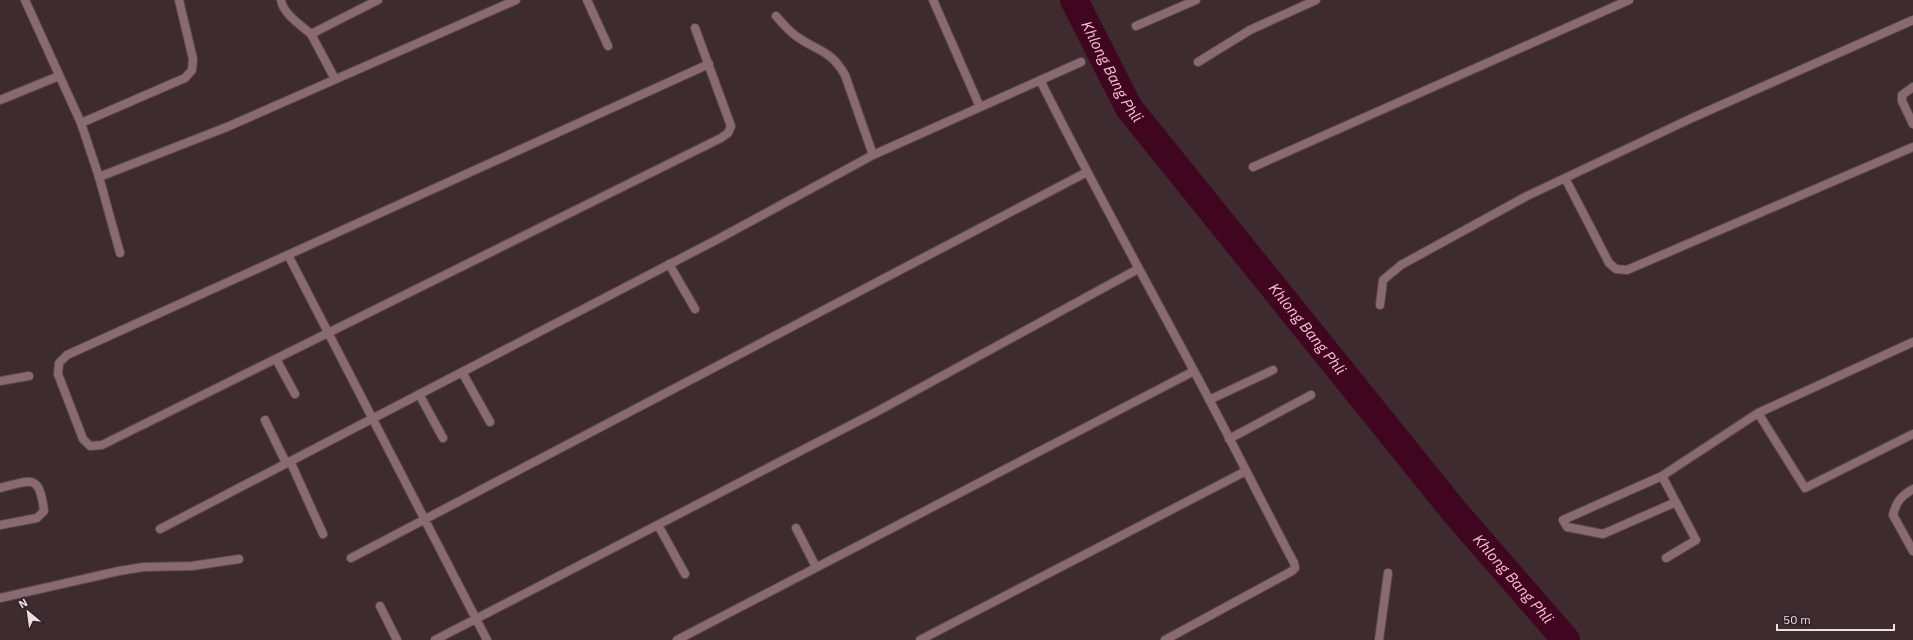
<svg xmlns="http://www.w3.org/2000/svg" width="1913" height="640" font-family="'IBM Plex Sans',sans-serif">
<rect width="100%" height="100%" fill="#3d2b30"/>
<g fill="none" stroke-linecap="round" stroke-linejoin="round">
<path stroke="#400620" stroke-width="28" id="s1" d="M1074,0L1129,108L1454,511L1566,640"/>
<g stroke="#59484c" stroke-width="10">
<path id="lane" d="M25,0L81,123L99,177L120,253
M281,0C283,14 301,25 311,34
M587,0L608,46
M1198,62L1250,30L1316,0
M335,79L311,34L378,0
M1913,87L1902,95V101L1913,124
M0,100L59,76
M81,123L185,78L192,70L193,59L179,0
M99,177L227,127L516,0
M1565,178L1609,263L1616,269L1627,270L1913,147
M1380,305L1383,280L1401,265L1527,196L1692,118L1913,20
M0,381L29,376
M1758,413L1805,488L1913,434
M290,461L323,534
M1662,476L1696,540L1666,558
M0,488C32,480 39,473 44,511L37,518L0,525
M1913,489C1901,496 1896,502 1893,515L1913,551
M1676,502L1603,534L1567,527L1563,520L1662,476L1758,413L1913,342
M796,528L816,567
M0,598L119,571L144,567L192,566L239,559
M1379,640L1388,573"/>
</g>
<g stroke="#59484c" stroke-width="10">
<path id="street" d="M933,0L980,107
M776,16C782,23 789,31 796,36C818,52 830,49 845,75L873,155
M1136,26L1196,0
M695,28L731,126L728,133L721,138L102,445L90,446L83,439L58,374L59,363L67,355L709,64
M1040,80C1089,178 1142,274 1194,371C1228,434 1260,499 1294,563L1295,568L1292,571L1165,640
M1253,167L1629,0
M288,255L487,640
M669,264L695,309
M276,359L295,394
M462,372L490,422
M419,394L443,438
M1209,400L1273,370
M265,420L286,463
M1229,439L1311,395
M658,525L685,574
M160,529L720,238L873,155L1081,62
M351,558L1087,172
M380,606L397,640
M435,640L878,411L1138,269
M677,640L1194,371
M920,640L1246,471"/>
</g>
<use href="#lane" stroke="#896a73" stroke-width="8"/>
<use href="#street" stroke="#896a73" stroke-width="8"/>
</g>
<g text-anchor="middle" stroke-width="4" stroke-linejoin="round" paint-order="stroke">
<g font-size="15" font-style="italic" fill="#fdc1d3" stroke="#332127">
<text dy="5" stroke="none"><textPath href="#s1" startOffset="81">Khlong Bang Phli</textPath></text>
<text dy="5" stroke="none"><textPath href="#s1" startOffset="405">Khlong Bang Phli</textPath></text>
<text dy="5" stroke="none"><textPath href="#s1" startOffset="729">Khlong Bang Phli</textPath></text>
</g>
</g>
<g transform="translate(28 612) rotate(331)" stroke="#332127" stroke-width="3" paint-order="stroke">
<path d="M0-3L7 15L0 10L-7 15Z" fill="#ebdfe2"/>
<text y="-6" font-size="11" font-weight="bold" text-anchor="middle" fill="#ebdfe2">N</text>
</g>
<path d="M1777 624v6h117v-6" fill="none" stroke="#ebdfe2" stroke-width="2"/>
<text x="1783" y="624" font-size="12" fill="#ebdfe2" stroke="#332127" stroke-width="3" paint-order="stroke">50 m</text>
</svg>
